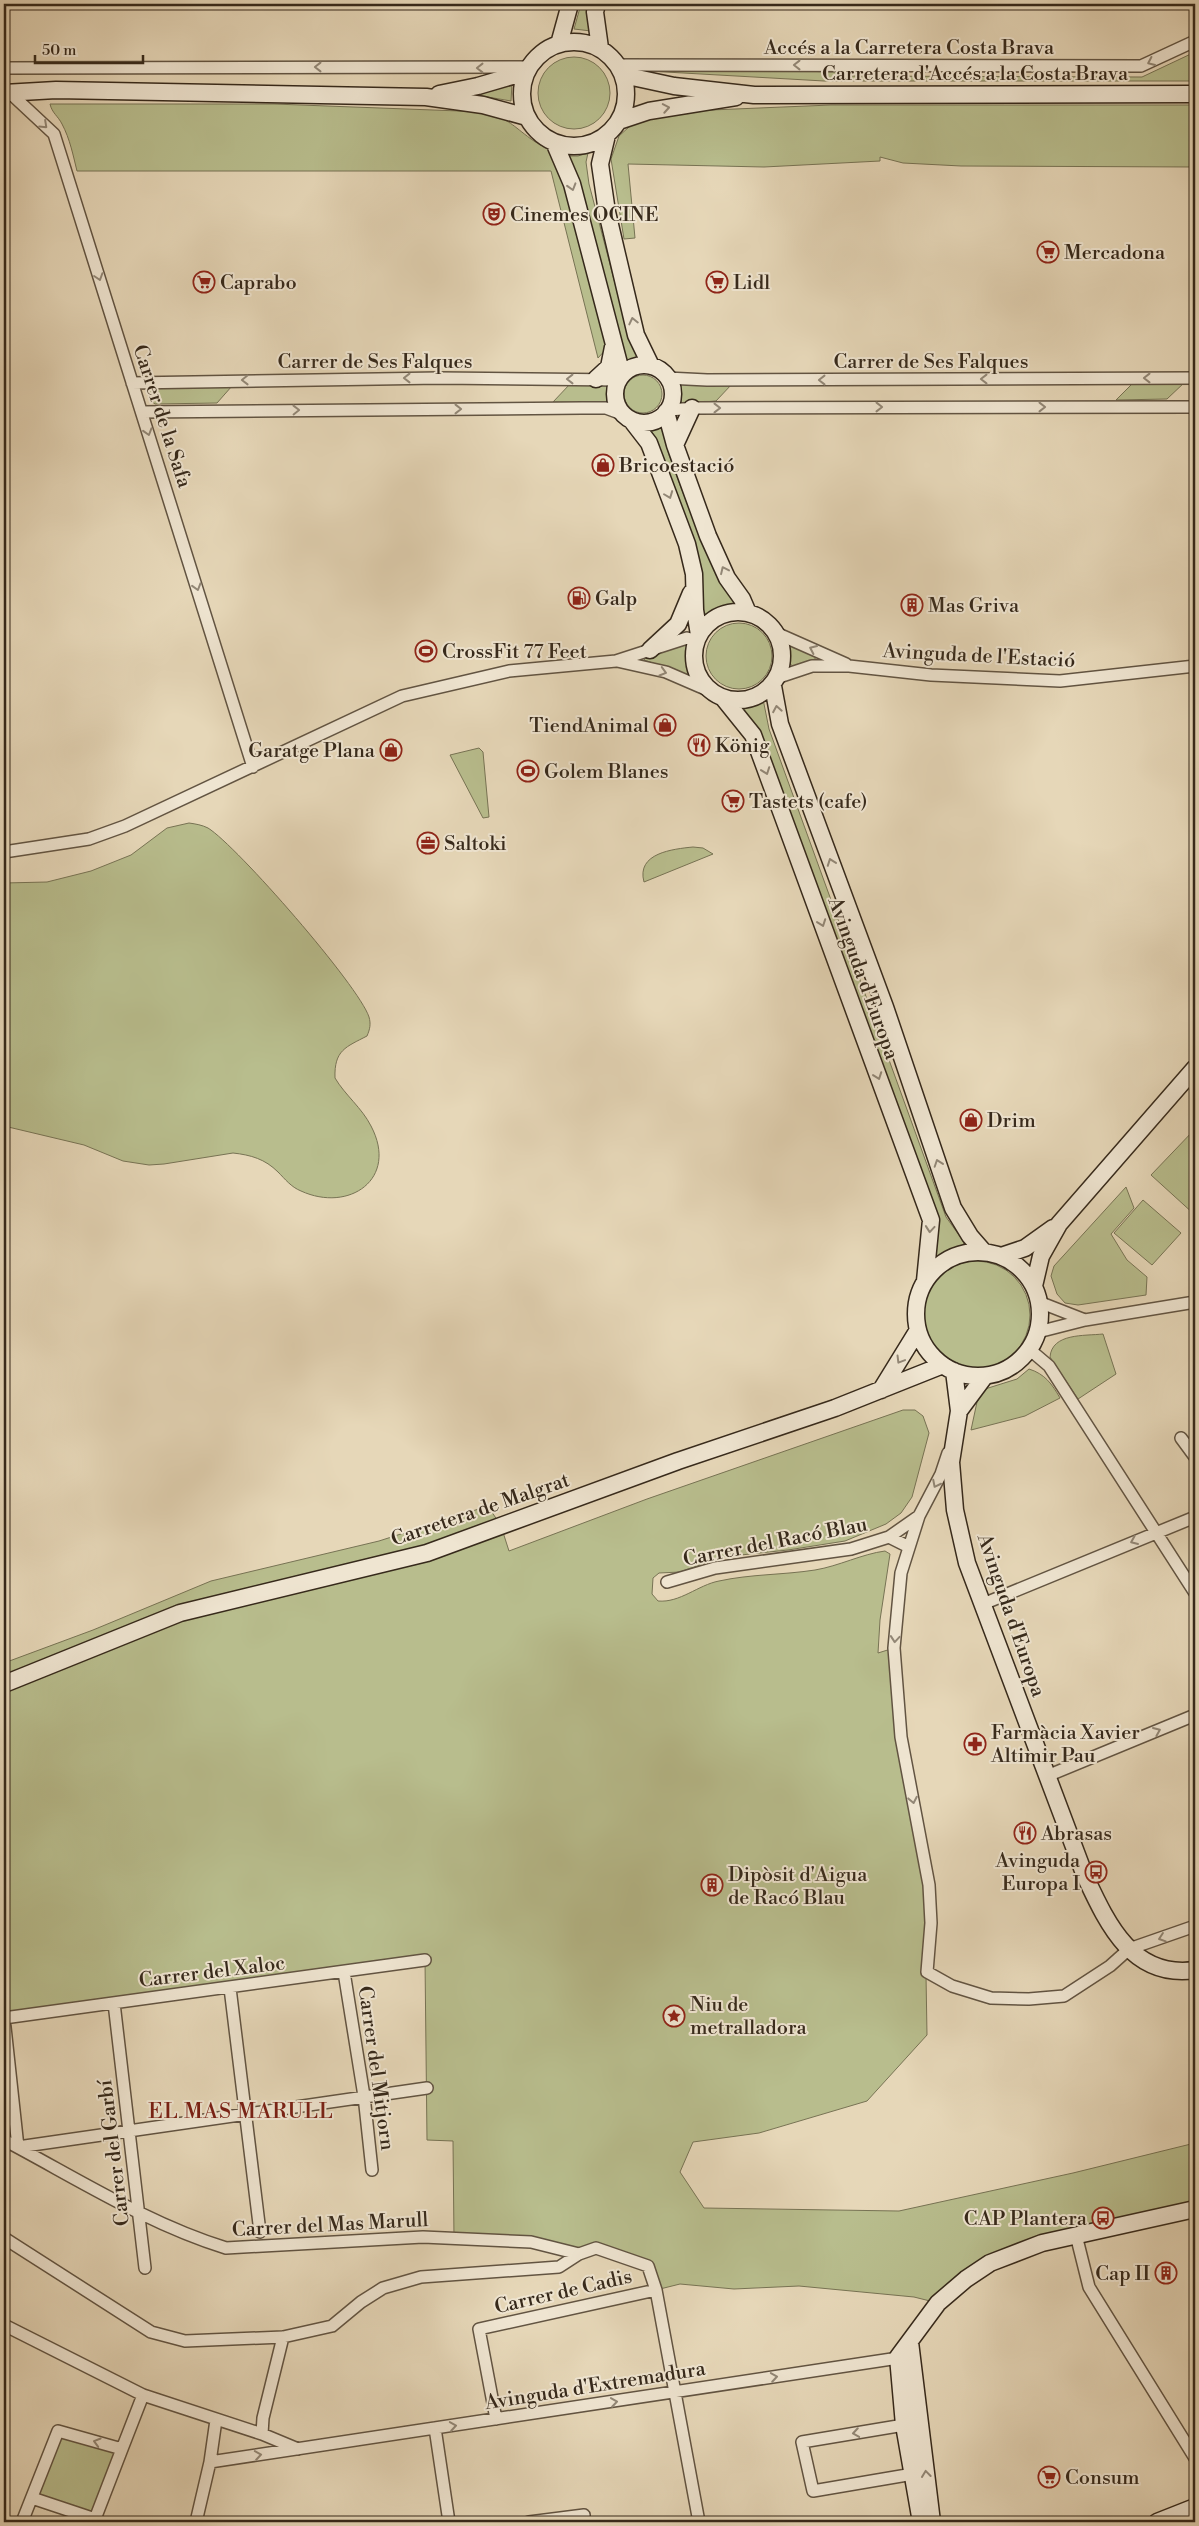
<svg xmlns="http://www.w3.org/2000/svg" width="1199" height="2526" font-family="'Libre Bodoni',serif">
<rect width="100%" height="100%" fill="#e6d7b8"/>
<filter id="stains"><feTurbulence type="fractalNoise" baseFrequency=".004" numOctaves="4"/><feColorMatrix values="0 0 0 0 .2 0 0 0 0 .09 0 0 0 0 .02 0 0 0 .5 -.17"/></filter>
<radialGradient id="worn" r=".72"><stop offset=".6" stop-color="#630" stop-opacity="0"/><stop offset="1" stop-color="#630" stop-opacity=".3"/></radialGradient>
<path fill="#b8bd8d" stroke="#777354" d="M581,4H590L591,31L574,29Z
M1195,52V81H824L648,71L640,67L836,72L837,76L1142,77Z
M538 93a36 36 0 1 1 72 0a36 36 0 1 1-72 0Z
M512,83L511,101L482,96L481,92Z
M50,104H274L486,112C510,120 512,125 531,139C542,147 552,149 559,161L608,347L598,358L551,171H77C73,155 70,139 62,124C58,116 52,113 50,104Z
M831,105H1195V167L961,166L903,163L880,157V161L764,167L628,164L635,238L624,239L611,159L619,136L640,117L687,111Z
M588,153L586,162L589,184L629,337L639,359L625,364L564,156H578Z
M624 394a19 19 0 1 1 38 0a19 19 0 1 1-38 0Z
M679,381L732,384L716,401L680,404Z
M1185,382L1167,399L1116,400L1133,383Z
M570,384H613L615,403L553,402Z
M155,386H232L217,403L155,404C148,399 147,396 150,389Z
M663,422C663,444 673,465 680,485C696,526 709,565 735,601L732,609L718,612L704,623L700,595L644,427Z
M706 656a33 33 0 1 1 66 0a33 33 0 1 1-66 0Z
M687,642L692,647L693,674L689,675L644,660L646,657Z
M788,643L816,656L815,659L793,666L790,664Z
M763,699L769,729L946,1217L964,1242L963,1246L936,1257L933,1254L934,1240L739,707L740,704Z
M479,748L483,752L489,817L483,818L450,755Z
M189,823C196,824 202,825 208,828C237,846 359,986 369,1017C371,1024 370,1029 367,1036C346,1047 334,1050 335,1078C345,1095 362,1108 371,1126C399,1179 349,1213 301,1191C291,1187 285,1179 278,1172C265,1159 251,1155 233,1153L164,1164L149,1165L123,1161L84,1145L4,1126V883L47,882L91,871L131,855L167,828Z
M693,847L703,848L713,854L644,882C636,853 673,849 693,847Z
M1195,1129V1215L1151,1175Z
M1126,1187L1134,1208L1111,1234L1127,1260L1147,1277L1146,1295L1078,1305L1065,1303L1057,1294L1051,1276L1054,1266Z
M1143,1200L1181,1233L1152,1265L1114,1233Z
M922 1315a54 54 0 1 1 108 0a54 54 0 1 1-108 0Z
M1103,1334L1116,1374L1078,1399L1050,1357C1052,1333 1084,1336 1103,1334Z
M1029,1369C1045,1374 1052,1384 1060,1398L1025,1416L971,1430L977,1402L985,1389L1017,1379Z
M903,1410H915L923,1416L929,1433L912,1497L901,1513L886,1524L845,1541L788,1550L722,1557L680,1572L659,1573L653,1578L652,1594L658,1601C680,1603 698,1585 719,1581C751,1574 783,1575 815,1570C839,1566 862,1554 885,1551L890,1554L880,1620L878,1653L894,1648L901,1737L924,1856L927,2035L867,2101L759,2133L693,2142L680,2172L704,2208L899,2211L1073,2173L1195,2143V2208L990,2263L938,2303L914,2297L799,2286L734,2289L680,2284L656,2290L648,2266L596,2248L579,2254L531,2242L454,2239L453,2141L427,2140L425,1960L4,2018V1663L93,1630L211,1581L379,1541L488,1506L501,1526L509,1551L647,1499Z
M58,2431L122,2449L95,2519L32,2498Z"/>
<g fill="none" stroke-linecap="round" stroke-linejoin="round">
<g stroke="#625442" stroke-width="14">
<path id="street" d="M618,65L1141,66L1195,41
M4,68L527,67
M9,92L54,134L253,767
M667,378L707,380L1195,378
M132,383L439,378L619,380
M668,410L697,408L1195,407
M142,412L582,408H606L622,414
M776,633L846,664
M617,661L666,672L710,691
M779,677L812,666H849L931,675L1060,681L1195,666
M4,852L89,839L125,826L402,696L509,671L616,661L687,638L696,640
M1039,1302L1085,1320
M1038,1332L1085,1320L1195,1302
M1029,1349L1049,1366L1195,1593
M1181,1438L1195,1457
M948,1453L941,1474L919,1516L901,1573L894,1648L901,1737L929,1885L931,1923L927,1972L952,1986L991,1998L1029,1999L1064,1996L1110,1966L1129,1949L1195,1926
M909,1547L889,1537L919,1516
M667,1582L715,1568L851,1549L889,1537
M983,1604L1195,1517
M1047,1776L1195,1715
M344,1972L364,2096L372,2170
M230,1988L260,2232
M114,2003L145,2268
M4,2018L18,2147L427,2088
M4,2018L425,1960
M4,2140C76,2178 148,2224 226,2248L423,2237L531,2242L579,2254L596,2248L648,2266L656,2290L699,2522
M1076,2235L1089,2287L1195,2458
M4,2238L151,2332L185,2341L283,2337L332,2326L361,2302L383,2288L421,2277L559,2267L579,2254
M4,2325L143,2395L262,2434L298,2449
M496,2419L479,2329L656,2290
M904,2425L802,2442L813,2491L913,2474
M435,2428L449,2522
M262,2434L263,2418L283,2337
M210,2462L905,2357
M32,2498L95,2519L122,2449
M22,2522L58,2431L122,2449L143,2395
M196,2522L210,2462L216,2420
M529,2522L584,2515V2522"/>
</g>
<g stroke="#36291b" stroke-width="19">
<path id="secondary" d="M597,4L595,12L600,48
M522 94a52 52 0 1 1 104 0a52 52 0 1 1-104 0Z
M559,44L570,4
M623,75L674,86L754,95L1195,94
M4,93L56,90L426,97L483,105L527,117
M439,94L478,86L526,72
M619,121L649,111L736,97
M607,135L600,164L607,212L636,335L651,366
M554,142L572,184L622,375
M615 394a29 29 0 1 1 58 0a29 29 0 1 1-58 0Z
M596,379L609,367L613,347
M666,412L675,445L708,536L727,578L742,599L748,613
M632,421L649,443L687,544L694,574L695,610L699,635
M675,445L692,408
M694 656a44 44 0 1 1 88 0a44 44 0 1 1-88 0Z
M650,650L678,624L691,593
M773,686L780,724L885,1007L953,1208L970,1236L984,1252
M724,699L753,735L931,1220L925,1281
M916 1314a62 62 0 1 1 124 0a62 62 0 1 1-124 0Z
M1001,1256L1025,1248L1053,1228
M1034,1286L1041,1256L1059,1224L1195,1068
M954,1371L959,1411L951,1462L955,1510L967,1563L1085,1876C1107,1923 1132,1979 1195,1970
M881,1390L918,1330
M959,1411L985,1376
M4,1684L180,1613L427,1553L678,1461L835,1408L943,1365
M910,2342L932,2522
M921,2522L904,2425L898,2357L938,2303L966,2279L990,2263L1042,2243L1195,2209
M1157,2522L1195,2507"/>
</g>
<use href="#street" stroke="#efe5d1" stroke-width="11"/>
<use href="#secondary" stroke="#efe5d1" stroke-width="16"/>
</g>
<defs><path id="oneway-chevron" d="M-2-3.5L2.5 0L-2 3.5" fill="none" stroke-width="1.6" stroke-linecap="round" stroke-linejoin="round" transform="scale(1.25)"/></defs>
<g stroke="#928776">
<use href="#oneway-chevron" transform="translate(1151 62) rotate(155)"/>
<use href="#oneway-chevron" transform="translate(797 65) rotate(-180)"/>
<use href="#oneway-chevron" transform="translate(318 67) rotate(-180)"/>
<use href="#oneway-chevron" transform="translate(480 68) rotate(180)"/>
<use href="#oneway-chevron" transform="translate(666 108) rotate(-10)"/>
<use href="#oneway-chevron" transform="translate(44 125) rotate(43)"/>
<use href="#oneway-chevron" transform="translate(572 187) rotate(73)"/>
<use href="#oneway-chevron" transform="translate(99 277) rotate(72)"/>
<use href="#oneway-chevron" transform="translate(633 321) rotate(-103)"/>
<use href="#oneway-chevron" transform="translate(407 378) rotate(180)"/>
<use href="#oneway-chevron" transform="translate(1147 378) rotate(180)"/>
<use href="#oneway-chevron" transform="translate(570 379) rotate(-180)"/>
<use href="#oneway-chevron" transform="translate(984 379) rotate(180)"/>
<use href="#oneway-chevron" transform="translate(245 380) rotate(179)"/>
<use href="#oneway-chevron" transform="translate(822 380) rotate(180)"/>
<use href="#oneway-chevron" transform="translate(879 407)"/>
<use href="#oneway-chevron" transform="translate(1042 407)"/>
<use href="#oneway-chevron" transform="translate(717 408)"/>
<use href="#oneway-chevron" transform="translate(458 409)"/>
<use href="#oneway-chevron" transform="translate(296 410) rotate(-1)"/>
<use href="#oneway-chevron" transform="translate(148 432) rotate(73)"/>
<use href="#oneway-chevron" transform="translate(669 495) rotate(69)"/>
<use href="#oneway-chevron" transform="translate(724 570) rotate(-115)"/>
<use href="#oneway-chevron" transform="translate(197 587) rotate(73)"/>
<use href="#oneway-chevron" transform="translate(813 649) rotate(-155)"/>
<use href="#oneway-chevron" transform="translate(663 672) rotate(16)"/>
<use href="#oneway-chevron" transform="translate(777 709) rotate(-100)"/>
<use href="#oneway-chevron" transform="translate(766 771) rotate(70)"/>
<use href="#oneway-chevron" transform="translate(831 862) rotate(-110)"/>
<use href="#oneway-chevron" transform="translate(822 923) rotate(70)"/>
<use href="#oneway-chevron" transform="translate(878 1076) rotate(70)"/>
<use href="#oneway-chevron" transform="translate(938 1163) rotate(-109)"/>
<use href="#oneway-chevron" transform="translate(930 1229) rotate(95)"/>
<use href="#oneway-chevron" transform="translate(900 1360) rotate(121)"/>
<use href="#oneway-chevron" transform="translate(936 1484) rotate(117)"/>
<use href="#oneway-chevron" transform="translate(1134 1541) rotate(157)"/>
<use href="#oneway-chevron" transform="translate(895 1639) rotate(95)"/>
<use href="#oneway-chevron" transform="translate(1157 1731) rotate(-23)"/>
<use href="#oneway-chevron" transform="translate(913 1800) rotate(79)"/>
<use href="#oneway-chevron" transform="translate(1162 1938) rotate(161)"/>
<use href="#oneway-chevron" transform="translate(774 2377) rotate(-9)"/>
<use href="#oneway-chevron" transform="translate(614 2402) rotate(-8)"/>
<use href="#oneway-chevron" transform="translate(453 2426) rotate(-9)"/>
<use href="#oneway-chevron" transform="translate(856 2433) rotate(171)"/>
<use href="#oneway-chevron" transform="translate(97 2442) rotate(-164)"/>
<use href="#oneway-chevron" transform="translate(258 2455) rotate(-9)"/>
<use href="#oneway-chevron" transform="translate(926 2474) rotate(-97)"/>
</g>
<defs>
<g id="theatre-ring" transform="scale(1.125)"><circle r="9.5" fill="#efe5d1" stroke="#8f2418" stroke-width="1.5"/><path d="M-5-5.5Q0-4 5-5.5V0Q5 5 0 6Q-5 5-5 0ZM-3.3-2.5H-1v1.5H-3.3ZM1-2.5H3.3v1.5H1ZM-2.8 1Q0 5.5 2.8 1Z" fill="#8f2418"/></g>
<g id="supermarket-ring" transform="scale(1.125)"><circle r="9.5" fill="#efe5d1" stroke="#8f2418" stroke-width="1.5"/><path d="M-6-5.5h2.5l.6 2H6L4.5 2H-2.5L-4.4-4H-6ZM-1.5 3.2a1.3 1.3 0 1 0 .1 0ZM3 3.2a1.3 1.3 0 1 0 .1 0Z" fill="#8f2418"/></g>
<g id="shop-ring" transform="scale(1.125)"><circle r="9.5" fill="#efe5d1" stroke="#8f2418" stroke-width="1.5"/><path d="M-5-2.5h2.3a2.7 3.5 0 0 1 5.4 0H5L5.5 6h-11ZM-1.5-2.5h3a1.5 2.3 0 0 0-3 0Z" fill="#8f2418"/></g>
<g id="fuel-ring" transform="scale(1.125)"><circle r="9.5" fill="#efe5d1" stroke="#8f2418" stroke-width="1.5"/><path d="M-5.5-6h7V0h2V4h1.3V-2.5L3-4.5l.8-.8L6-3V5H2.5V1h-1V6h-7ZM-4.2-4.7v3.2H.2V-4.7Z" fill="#8f2418"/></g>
<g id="building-ring" transform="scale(1.125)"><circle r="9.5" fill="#efe5d1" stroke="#8f2418" stroke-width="1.5"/><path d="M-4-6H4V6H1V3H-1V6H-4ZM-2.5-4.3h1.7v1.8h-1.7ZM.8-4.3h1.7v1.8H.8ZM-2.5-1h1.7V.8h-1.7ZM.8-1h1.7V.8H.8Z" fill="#8f2418"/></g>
<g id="stadium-ring" transform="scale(1.125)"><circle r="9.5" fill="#efe5d1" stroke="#8f2418" stroke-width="1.5"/><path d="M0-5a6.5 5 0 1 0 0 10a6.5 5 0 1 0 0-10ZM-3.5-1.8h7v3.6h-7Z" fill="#8f2418"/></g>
<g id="restaurant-ring" transform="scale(1.125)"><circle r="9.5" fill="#efe5d1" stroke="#8f2418" stroke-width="1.5"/><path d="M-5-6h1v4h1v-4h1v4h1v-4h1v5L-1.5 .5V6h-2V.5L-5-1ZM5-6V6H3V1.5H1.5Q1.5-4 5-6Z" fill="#8f2418"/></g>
<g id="office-ring" transform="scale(1.125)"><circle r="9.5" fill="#efe5d1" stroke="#8f2418" stroke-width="1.5"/><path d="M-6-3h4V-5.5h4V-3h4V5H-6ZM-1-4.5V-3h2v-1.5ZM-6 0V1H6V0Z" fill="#8f2418"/></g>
<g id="pharmacy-ring" transform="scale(1.125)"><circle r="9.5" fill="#efe5d1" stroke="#8f2418" stroke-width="1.5"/><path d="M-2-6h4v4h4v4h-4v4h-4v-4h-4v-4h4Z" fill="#8f2418"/></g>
<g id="bus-ring" transform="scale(1.125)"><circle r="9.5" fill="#efe5d1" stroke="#8f2418" stroke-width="1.5"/><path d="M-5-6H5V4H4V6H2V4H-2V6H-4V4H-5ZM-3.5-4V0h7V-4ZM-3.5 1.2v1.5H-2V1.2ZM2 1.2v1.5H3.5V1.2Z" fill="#8f2418"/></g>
<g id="sight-ring" transform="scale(1.125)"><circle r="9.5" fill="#efe5d1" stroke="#8f2418" stroke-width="1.5"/><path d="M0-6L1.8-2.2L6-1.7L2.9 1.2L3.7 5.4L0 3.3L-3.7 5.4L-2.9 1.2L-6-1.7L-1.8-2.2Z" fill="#8f2418"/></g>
</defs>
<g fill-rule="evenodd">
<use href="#theatre-ring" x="494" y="214"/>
<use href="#supermarket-ring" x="1048" y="252"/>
<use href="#supermarket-ring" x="204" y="282"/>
<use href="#supermarket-ring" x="717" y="282"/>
<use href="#shop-ring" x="603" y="465"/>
<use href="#fuel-ring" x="579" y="598"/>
<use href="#building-ring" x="912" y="605"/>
<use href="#stadium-ring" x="426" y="651"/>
<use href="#shop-ring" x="665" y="725"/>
<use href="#restaurant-ring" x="699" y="745"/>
<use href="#shop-ring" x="391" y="750"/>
<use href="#stadium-ring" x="528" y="771"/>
<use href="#supermarket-ring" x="733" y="801"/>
<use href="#office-ring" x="428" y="843"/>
<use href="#shop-ring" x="971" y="1120"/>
<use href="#pharmacy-ring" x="975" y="1744"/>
<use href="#restaurant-ring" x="1025" y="1833"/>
<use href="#bus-ring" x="1096" y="1872"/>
<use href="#building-ring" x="712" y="1885"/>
<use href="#sight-ring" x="674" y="2016"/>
<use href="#bus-ring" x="1103" y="2218"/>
<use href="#building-ring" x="1166" y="2273"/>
<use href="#supermarket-ring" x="1049" y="2477"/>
</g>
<g text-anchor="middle" stroke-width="4" stroke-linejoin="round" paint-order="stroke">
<g font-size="20" fill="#36291b" stroke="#efe5d1">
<text x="909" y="54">Accés a la Carretera Costa Brava</text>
<text x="975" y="80">Carretera d'Accés a la Costa Brava</text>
<text x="375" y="368">Carrer de Ses Falques</text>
<text x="931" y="368">Carrer de Ses Falques</text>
<text transform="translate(163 416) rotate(72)" y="7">Carrer de la Safa</text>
<text transform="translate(979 655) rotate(3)" y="7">Avinguda de l'Estació</text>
<text transform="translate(864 978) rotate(70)" y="7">Avinguda d'Europa</text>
<text transform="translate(480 1509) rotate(-19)" y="7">Carretera de Malgrat</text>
<text transform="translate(775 1541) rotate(-11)" y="7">Carrer del Racó Blau</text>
<text transform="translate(1012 1615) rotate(71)" y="7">Avinguda d'Europa</text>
<text transform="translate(212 1971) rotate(-7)" y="7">Carrer del Xaloc</text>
<text transform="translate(377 2068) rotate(82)" y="7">Carrer del Mitjorn</text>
<text transform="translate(113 2153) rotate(-97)" y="7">Carrer del Garbí</text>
<text transform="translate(330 2224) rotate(-3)" y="7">Carrer del Mas Marull</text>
<text transform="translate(563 2291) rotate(-13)" y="7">Carrer de Cadis</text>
<text transform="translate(595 2385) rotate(-9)" y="7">Avinguda d'Extremadura</text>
</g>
<g font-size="20" fill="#36291b" stroke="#efe5d1" text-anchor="start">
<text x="510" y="221">Cinemes OCINE</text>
<text x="1064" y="259">Mercadona</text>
<text x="220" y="289">Caprabo</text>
<text x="733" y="289">Lidl</text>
<text x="619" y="472">Bricoestació</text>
<text x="595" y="605">Galp</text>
<text x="928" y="612">Mas Griva</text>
<text x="442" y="658">CrossFit 77 Feet</text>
<text x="649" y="732" text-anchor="end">TiendAnimal</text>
<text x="715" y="752">König</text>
<text x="375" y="757" text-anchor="end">Garatge Plana</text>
<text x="544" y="778">Golem Blanes</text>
<text x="749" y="808">Tastets (cafe)</text>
<text x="444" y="850">Saltoki</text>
<text x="987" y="1127">Drim</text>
<text x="991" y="1739">Farmàcia Xavier<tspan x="991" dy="23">Altimir Pau</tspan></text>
<text x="1041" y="1840">Abrasas</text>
<text x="1080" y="1867" text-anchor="end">Avinguda<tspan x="1080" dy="23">Europa I</tspan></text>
<text x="728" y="1881">Dipòsit d'Aigua<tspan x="728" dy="23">de Racó Blau</tspan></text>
<text x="690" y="2011">Niu de<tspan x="690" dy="23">metralladora</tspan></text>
<text x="1087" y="2225" text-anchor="end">CAP Plantera</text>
<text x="1150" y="2280" text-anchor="end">Cap II</text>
<text x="1065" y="2484">Consum</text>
</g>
<g font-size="21" letter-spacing="1" fill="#7a1f14" stroke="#efe5d1">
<text x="241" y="2118">EL MAS MARULL</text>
</g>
</g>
<rect width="1199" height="2526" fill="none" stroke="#e6d7b8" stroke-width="20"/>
<rect x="5" y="5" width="1189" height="2516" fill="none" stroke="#36291b" stroke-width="2.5"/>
<rect x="10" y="10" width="1179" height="2506" fill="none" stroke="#36291b"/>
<path d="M35 55v8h108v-8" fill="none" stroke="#36291b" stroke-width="2.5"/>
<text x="42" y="55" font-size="15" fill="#36291b" stroke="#efe5d1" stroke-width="4" paint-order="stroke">50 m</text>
<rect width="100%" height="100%" filter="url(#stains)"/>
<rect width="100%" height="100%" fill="url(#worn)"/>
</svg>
